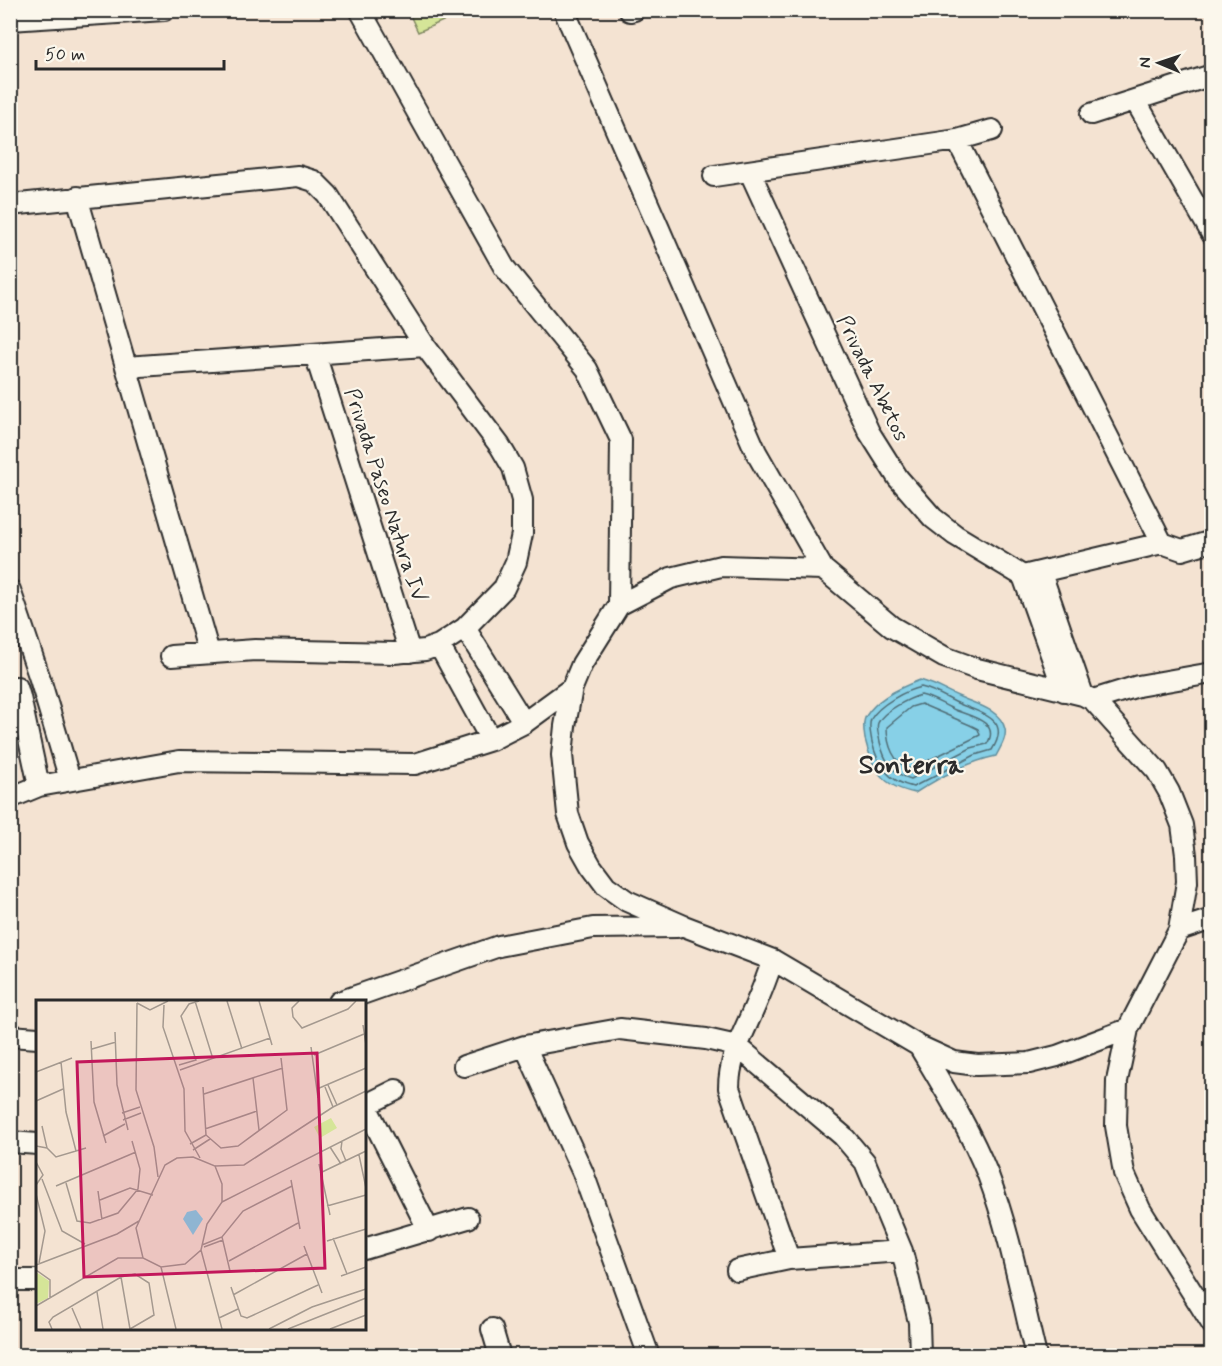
<svg xmlns="http://www.w3.org/2000/svg" width="1222" height="1366" font-family="Mynerve,sans-serif">
<rect width="100%" height="100%" fill="#f4e3d2"/>
<filter id="ink" filterUnits="userSpaceOnUse"><feTurbulence type="fractalNoise" baseFrequency=".0167" numOctaves="2"/><feDisplacementMap in="SourceGraphic" scale="12" xChannelSelector="R" yChannelSelector="G"/><feConvolveMatrix kernelMatrix="1 2 1 2 8 2 1 2 1" color-interpolation-filters="sRGB"/></filter>
<g filter="url(#ink)">
<path fill="#d5e598" stroke="#808862" stroke-width="1.5" d="M408,11H466L418,32Z"/>
<path fill="#87d0e7" stroke="#628e9c" stroke-width="1.5" d="M920,680C938,685 944,690 960,697C975,704 1000,709 1005,729C1007,738 1000,748 996,756C967,762 940,777 915,793C882,786 873,771 865,739C864,732 862,722 866,716C877,698 901,687 920,680Z"/>
<g fill="none" stroke-linecap="round" stroke-linejoin="round">
<path stroke="#506d76" stroke-width="1.5" d="M921,687C934,690 943,696 955,702C978,713 1013,717 992,750L975,755L913,787C888,781 878,766 872,742C871,735 868,726 871,719C879,705 906,690 921,687Z
M921,695C934,698 943,705 955,710C970,716 1001,722 987,744L971,748L911,779C892,774 884,760 880,742C879,736 876,728 878,723C883,711 910,698 921,695Z
M921,704L970,725L978,729L980,735L911,769C893,764 887,744 887,727L911,707Z"/>
<g stroke="#2b2b2b" stroke-width="24">
<path id="minor" d="M360,10L504,267L587,369L621,440L619,605
M564,10L756,452L823,569
M630,11L634,10
M10,20L164,10
M1135,100L1212,234
M1091,114L1212,75
M957,140L1162,543
M750,172L869,432L898,478L933,518L955,535L1023,576L1064,691
M714,176L957,140L992,130
M77,197L209,653
M19,204L298,176L314,181L328,195L425,346L500,446L513,468L522,500V534L516,562L504,588L465,628L439,645L425,650L394,653L255,650L171,656
M315,354L410,652
M126,367L425,346
M721,566L823,569L892,627L944,657L977,669L1083,695L1093,700L1157,771L1169,792L1182,825L1186,855L1187,882L1179,930L1128,1029L1057,1056L1029,1063L977,1065L954,1062L919,1046L773,960L684,926L627,901L606,886L591,866L578,843L568,814L562,755L565,726L572,688L582,664L619,605L671,578Z
M1041,573L1083,695
M1023,576L1162,543L1182,550L1212,541
M10,590L40,679L70,780
M465,628L524,723
M439,645L491,740
M10,688L17,687L20,697L39,786
M1093,700L1138,686L1212,673
M10,798L39,786L179,761L415,764L491,740L524,723L572,688
M1179,930L1212,919
M773,960C768,973 764,986 758,999C746,1029 729,1055 729,1088L789,1259
M339,1002L499,946L593,928L677,927
M1128,1029L1117,1081L1116,1126L1124,1173L1140,1209L1212,1324
M10,1036L38,1038
M525,1046L583,1173L649,1356
M919,1046C944,1088 970,1130 988,1175C1010,1233 1021,1295 1036,1356
M464,1066L525,1046L620,1029L706,1039L737,1046L843,1136L865,1162L902,1251L919,1322L920,1356
M364,1106L396,1090
M366,1106L429,1231
M10,1142L38,1144
M364,1249L468,1218
M737,1270L789,1259L902,1251
M10,1280H38
M492,1329L500,1356"/>
</g>
<use href="#minor" stroke="#fbf7ec" stroke-width="20"/>
</g>
</g>
<g text-anchor="middle" stroke-width="4.5" stroke-linejoin="round" paint-order="stroke">
<g font-size="21" fill="#2b2b2b" stroke="#fbf7ec">
<text transform="translate(873 378) rotate(64)" y="7">Privada Abetos</text>
<text transform="translate(386 495) rotate(72)" y="7">Privada Paseo Natura IV</text>
</g>
<g font-size="27" font-weight="bold" fill="#2b2b2b" stroke="#fbf7ec">
<text x="911" y="773">Sonterra</text>
</g>
</g>
<g transform="translate(36 1000)">
<rect width="330" height="330" fill="#f4e3d2"/>
<path d="M295,118L301,128L284,138L278,127ZM0,272L13,281L12,298L0,304Z" fill="#d5e598"/>
<path d="M160,210L167,219L157,235L147,219L151,212Z" fill="#87d0e7"/>
<path fill="none" stroke="#a4998f" stroke-width="1.5" d="M159,1L177,59M191,1L206,49M223,1L236,45M263,1L256,8L257,17L266,28L312,9L320,1M101,3L100,90L118,147L122,177M101,3L114,10L132,1M128,5L127,27L148,89L149,131L164,158M327,25L330,45M79,32L81,85L92,130M55,41L58,102L70,143M275,47L282,98M56,49L80,42M278,55L328,34M25,62L30,112L40,151M143,65L160,60L145,16L153,4L163,1M144,70L234,38M0,72L36,58M217,78L223,130M292,85L301,105M167,87L170,135L185,148L202,146L251,110L245,58M289,87L297,107M281,89L330,68M168,94L247,68M0,101L27,89M86,113L104,107M87,120L105,113M6,126L11,148M169,129L221,111M67,136L89,124M306,141L305,149L310,161M154,144L170,135M0,146L11,148L20,157L50,148M294,147L305,164M157,150L174,139M323,155L330,188M157,157L179,166L186,184V202L171,224L165,250L149,264L125,267L107,258L100,228L129,165L141,158ZM0,162L7,175L0,185M283,164L294,215M179,166L208,165L297,107L330,91M284,173L330,151M6,179L26,231L49,244M255,180L264,229M30,183L41,221L54,223L82,213L102,189L104,169L96,141M20,186L100,152M62,191L66,220M0,194L9,231L3,263M64,200L94,188L117,195M186,202L330,129M291,206L330,195M186,237L194,271M297,238L311,274M291,241L330,229M166,245L186,237L207,211L256,186M268,246L286,293M168,247L187,240M165,250L186,329M193,261L262,223M0,265L81,234L103,221M125,267L140,329M0,270L14,280V298M305,276L330,267M85,277L94,329M195,287L205,316L211,318L282,285M61,292L67,329M197,295L271,254M0,306L82,258H107M36,308L45,329M183,318L202,309M16,329L13,322L17,317L85,277L99,274L113,283L118,315L94,329M233,329L276,307L330,289M252,329L330,298M294,329L330,315"/>
<path fill="#c2185b" fill-opacity="0.15" stroke="#c2185b" stroke-width="3" d="M281,53L289,268L48,277L41,62Z"/>
<rect width="330" height="330" fill="none" stroke="#2b2b2b" stroke-width="3"/>
</g>
<rect width="1222" height="1366" fill="none" stroke="#fbf7ec" stroke-width="36"/>
<rect x="18" y="18" width="1186" height="1330" fill="none" stroke="#2b2b2b" stroke-width="2" filter="url(#ink)"/>
<g transform="translate(1159 63) rotate(272)" stroke="#fbf7ec" stroke-width="4.5" paint-order="stroke">
<path d="M0-4.5L10 22L0 15L-10 22Z" fill="#2b2b2b"/>
<text y="-9" font-size="16" font-weight="bold" text-anchor="middle" fill="#2b2b2b">N</text>
</g>
<path d="M36 60v9h188v-9" fill="none" stroke="#2b2b2b" stroke-width="3"/>
<text x="45" y="60" font-size="18" fill="#2b2b2b" stroke="#fbf7ec" stroke-width="4.5" paint-order="stroke">50 m</text>
</svg>
